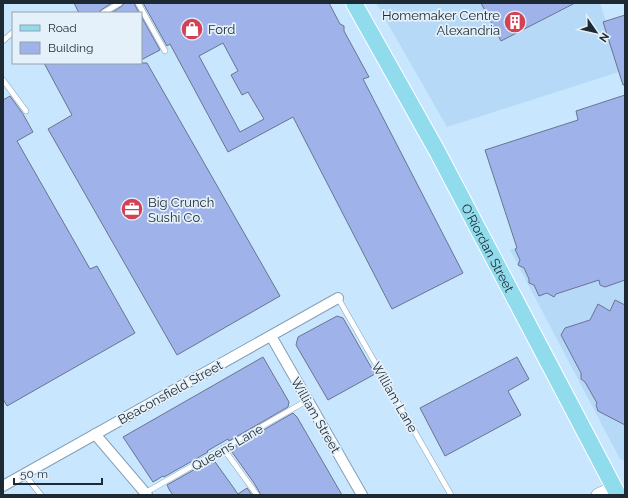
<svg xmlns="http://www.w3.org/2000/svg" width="628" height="498" font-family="Raleway,sans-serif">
<rect width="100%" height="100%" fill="#c8e6fe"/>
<path fill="#b6d9f7" d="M376,3H600L622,71L447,127Z
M625,212V461L620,459L510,250Z"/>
<path fill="#9fb2e9" stroke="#6a7490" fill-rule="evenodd" d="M74,3H112L101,10L99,13H79Z
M124,3H134L139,13H111L122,6Z
M143,3H329L340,24L344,26V31L369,77L363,79L463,273L392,309L293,117L228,152L170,44L167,46ZM223,43L238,71L231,75L242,95L248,92L264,119L240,132L199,56Z
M481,3H575L501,41Z
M625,15V85H623L603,22Z
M141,16L160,50L141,60Z
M44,63H147L280,296L177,355L48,129L72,115Z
M625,95V280L605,287L600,285L599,280L556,294L554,297L547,293L539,296L534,285L529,283V279L524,268L518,265L520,260L515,249L517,248L485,150L578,120L576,111Z
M10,96L23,114L33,132L17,141L90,269L97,266L135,333L7,406L3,399V100Z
M615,300L625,305V425L598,411L596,405L597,403L585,382L581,379V373L561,335L565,328L590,320L598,304L610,311Z
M337,316L343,318L375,374L328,400L296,345L298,337Z
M263,357L289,402L288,407L229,441L228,439L207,451L208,452L164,477L163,476L153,482L123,437Z
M517,357L529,379L508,391L521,415L445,456L420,408Z
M293,413L297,417L342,495H261L254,483L232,452L231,449Z
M213,459L238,494L247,488L252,495H173L170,491L167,485Z"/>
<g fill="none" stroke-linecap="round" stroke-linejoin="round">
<g stroke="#84a0b7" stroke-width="6">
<path id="service" d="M138,3L165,51
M103,13L120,3
M3,41L13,32
M3,80L26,111
M338,298L451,495
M223,448L257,495
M24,474L41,495
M145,493L308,400"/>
</g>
<g stroke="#84a0b7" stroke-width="12">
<path id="minor" d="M271,336L362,495
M95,434L147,495
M3,486L338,298"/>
</g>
<g stroke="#84a0b7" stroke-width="14">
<path id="tertiary" d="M598,495L614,488"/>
</g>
<g stroke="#fff" stroke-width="18">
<g id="primary">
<path id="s1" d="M354,3L437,151L618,495"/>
</g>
</g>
<use href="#service" stroke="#fff" stroke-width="5"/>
<use href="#minor" stroke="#fff" stroke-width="10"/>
<use href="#tertiary" stroke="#fff" stroke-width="13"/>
<use href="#primary" stroke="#91dcec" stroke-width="16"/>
</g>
<defs>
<g id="building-disc" transform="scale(1.15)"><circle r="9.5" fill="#d24254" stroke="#e4f0fa"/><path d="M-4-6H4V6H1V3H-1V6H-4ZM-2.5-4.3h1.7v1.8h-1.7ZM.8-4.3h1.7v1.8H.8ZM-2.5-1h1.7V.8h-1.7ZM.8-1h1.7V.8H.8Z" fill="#fff"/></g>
<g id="shop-disc" transform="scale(1.15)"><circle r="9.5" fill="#d24254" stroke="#e4f0fa"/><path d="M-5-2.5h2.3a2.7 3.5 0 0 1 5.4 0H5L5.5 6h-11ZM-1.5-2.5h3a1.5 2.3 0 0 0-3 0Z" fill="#fff"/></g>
<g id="office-disc" transform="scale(1.15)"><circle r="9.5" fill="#d24254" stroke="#e4f0fa"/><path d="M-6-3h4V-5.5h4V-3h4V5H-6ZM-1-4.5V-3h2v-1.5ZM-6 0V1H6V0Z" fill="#fff"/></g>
</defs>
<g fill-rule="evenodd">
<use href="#building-disc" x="515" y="22"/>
<use href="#shop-disc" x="192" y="29"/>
<use href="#office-disc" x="132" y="209"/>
</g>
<g text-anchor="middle" stroke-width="3.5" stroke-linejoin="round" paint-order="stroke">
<g font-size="13" fill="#1e2a33" stroke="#e4f0fa" text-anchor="start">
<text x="500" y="20" text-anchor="end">Homemaker Centre<tspan x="500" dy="15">Alexandria</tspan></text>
<text x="208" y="34">Ford</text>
<text x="148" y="207">Big Crunch<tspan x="148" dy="15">Sushi Co.</tspan></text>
</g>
<g font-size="13" fill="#1e2a33" stroke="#e4f0fa">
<text dy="5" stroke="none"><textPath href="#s1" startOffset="279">O'Riordan Street</textPath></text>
<text transform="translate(170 392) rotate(-29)" y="5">Beaconsfield Street</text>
<text transform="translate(395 397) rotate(60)" y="5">William Lane</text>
<text transform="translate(316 415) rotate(60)" y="5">William Street</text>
<text transform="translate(227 447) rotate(-30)" y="5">Queens Lane</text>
</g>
</g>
<rect width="628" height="498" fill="none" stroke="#1e2a33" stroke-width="8"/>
<rect x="12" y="12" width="130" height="52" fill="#e4f0fa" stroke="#95a1aa"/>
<rect x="20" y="25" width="20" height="6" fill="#91dcec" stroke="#95a1aa"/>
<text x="48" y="32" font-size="12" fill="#1e2a33">Road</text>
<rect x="20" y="42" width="20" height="12" fill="#9fb2e9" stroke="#95a1aa"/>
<text x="48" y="52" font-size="12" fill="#1e2a33">Building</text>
<g transform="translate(596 32) rotate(124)" stroke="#e4f0fa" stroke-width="3" paint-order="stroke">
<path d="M0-3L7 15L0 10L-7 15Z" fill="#1e2a33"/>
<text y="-6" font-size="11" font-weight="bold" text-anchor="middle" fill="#1e2a33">N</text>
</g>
<path d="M14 478v6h88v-6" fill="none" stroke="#1e2a33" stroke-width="2"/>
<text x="20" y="478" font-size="12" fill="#1e2a33" stroke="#e4f0fa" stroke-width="3" paint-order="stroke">50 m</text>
</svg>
